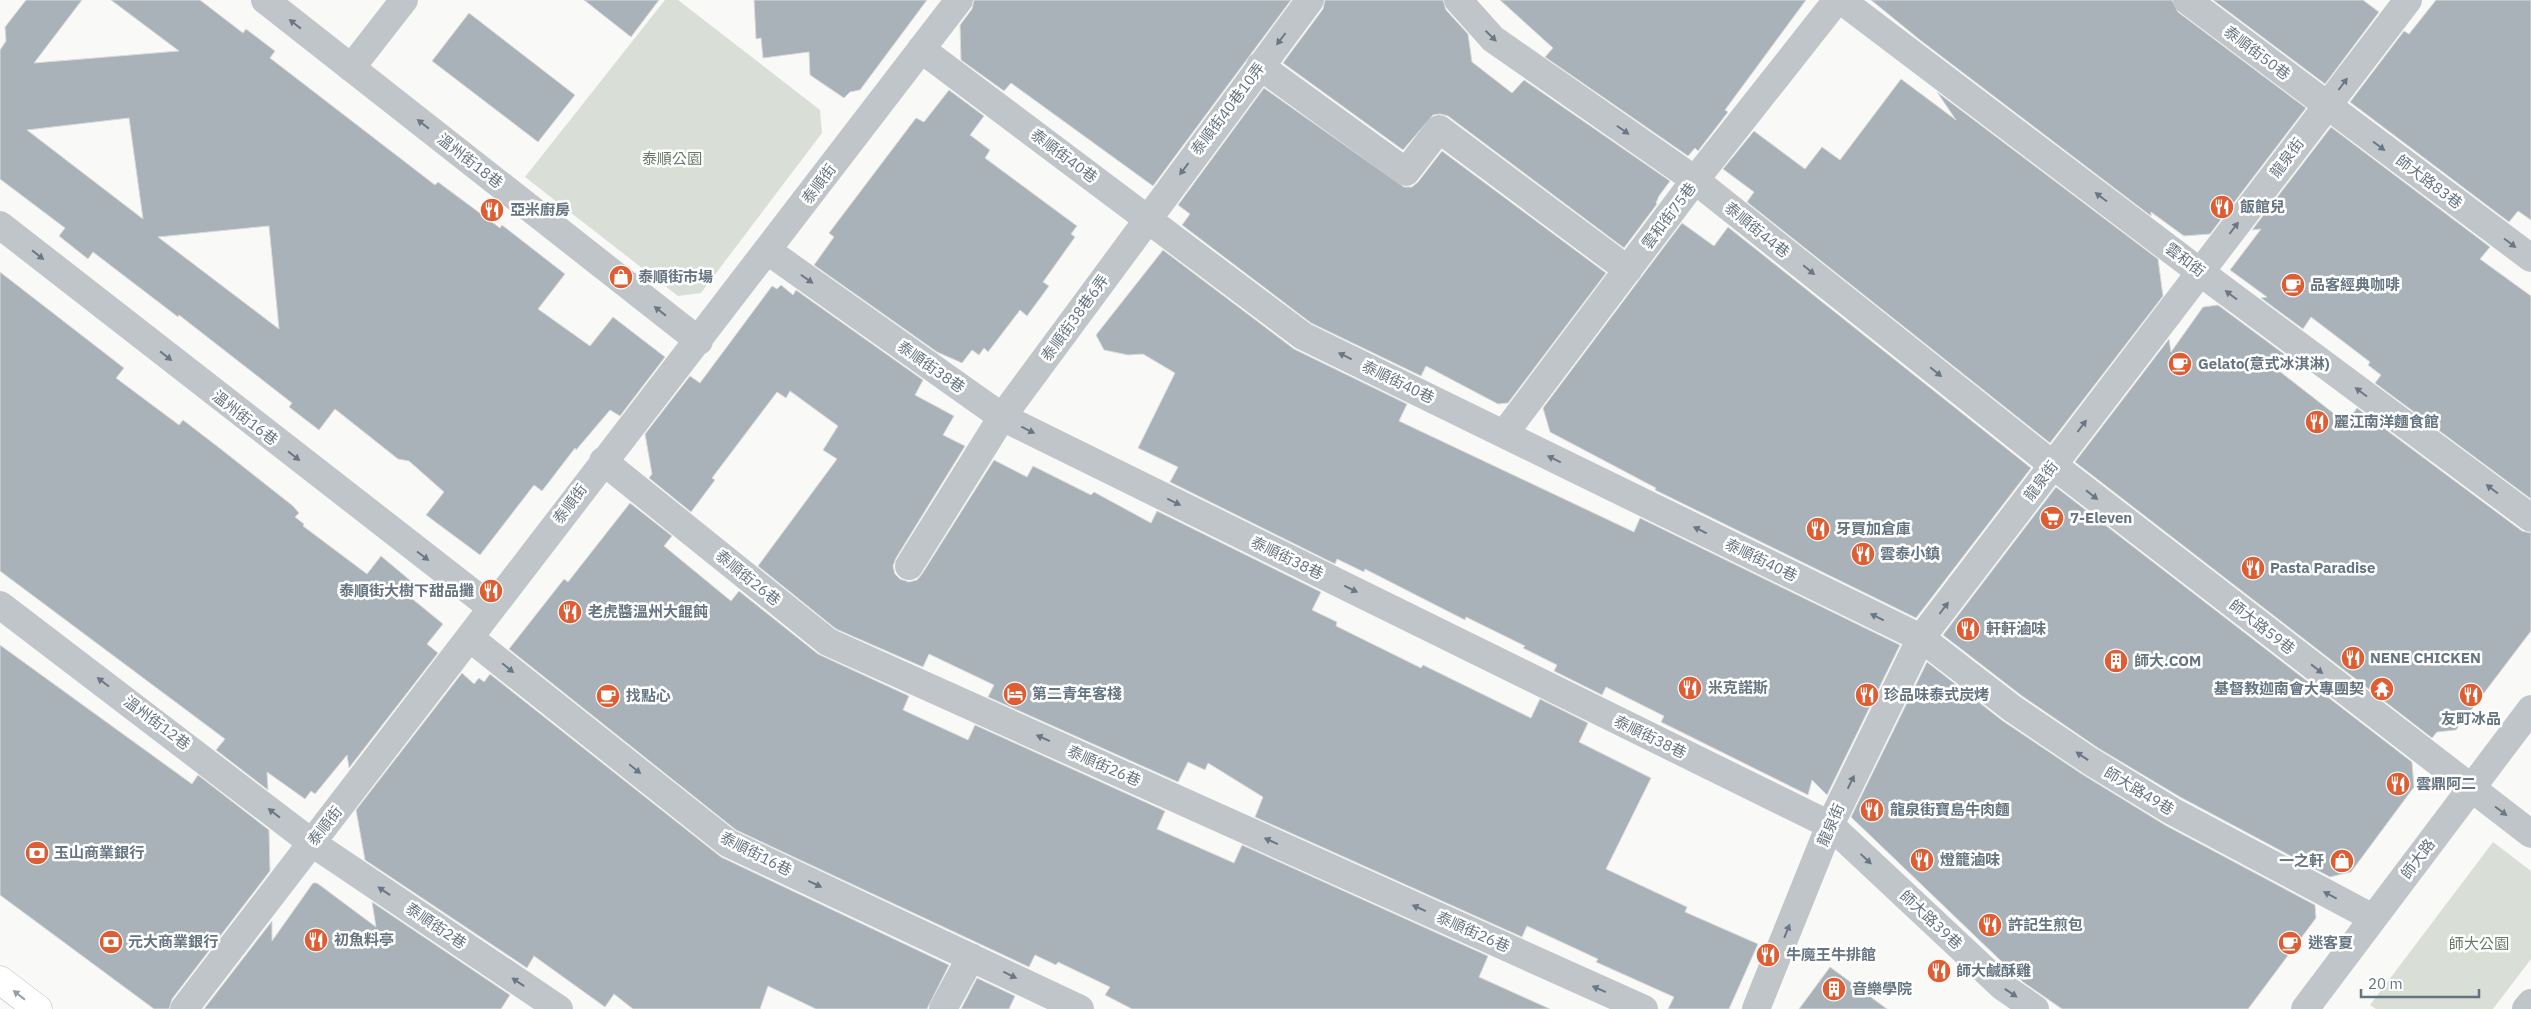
<svg xmlns="http://www.w3.org/2000/svg" width="2531" height="1009" font-family="'IBM Plex Sans','Noto Sans TC',sans-serif">
<rect width="100%" height="100%" fill="#f9f9f7"/>
<path fill="#d9ded6" d="M665,0H678L820,110L822,133L701,293L678,296L525,177Z
M2493,842L2531,871V959L2493,1009H2376L2370,1005Z"/>
<path fill="#a9b2b8" stroke="#dbdbd9" fill-rule="evenodd" d="M26,0H82L34,63L179,51L111,0H200L243,33L246,29L275,51L270,58L435,185L438,182L500,228L502,225L565,274L538,309L590,346L613,317L665,357L620,416L610,410L576,450L575,448L542,491L534,485L480,555L426,515L444,492L409,461L398,459L335,409L319,430L289,407L292,403L179,315L178,317L93,252L88,259L59,236L65,228L0,179V50L6,41L5,27ZM129,118L143,219L27,130ZM269,226L279,329L158,237Z
M584,0H659L631,37Z
M754,0H927L860,90L850,92L844,98L810,75L809,52L763,58L761,38L756,39Z
M974,0H1291L1153,186L1011,83L1004,91L961,60L960,25L972,9Z
M1325,0H1443L1446,10L1468,34L1472,62L1512,93L1524,80L1670,181L1659,196L1656,203L1657,204L1624,248L1448,116L1440,114L1433,115L1403,150L1283,63L1323,9Z
M1500,0H1806L1725,110L1728,112L1698,151L1695,148L1688,156L1545,57L1553,48Z
M1871,0H2172L2178,12L2306,108L2210,234L2184,236L2151,212V216L1920,40Z
M2213,0H2363L2379,12L2325,84Z
M2436,0H2531V220L2518,211L2509,222L2350,102L2404,31L2409,34Z
M469,13L575,95L538,142L432,61Z
M1901,79L1956,120L1937,92L2158,259L2163,296L2050,443L1747,202L1754,192L1723,169L1754,131L1805,169L1822,147L1840,160Z
M1264,88L1404,187H1412L1418,182L1442,151L1606,273L1508,403L1498,404L1426,366L1421,376L1311,323L1182,225L1190,214L1178,205Z
M949,90L984,116L970,135L990,150L985,158L1077,226L1071,234L1075,237L1043,282L1049,286L1027,316L1020,310L988,352L984,348L979,355L972,350L962,363L937,352L814,265L834,237L829,233L916,118L924,122Z
M2331,127L2490,247L2480,259L2531,296V499L2375,383L2381,375L2368,365L2370,362L2311,317L2303,329L2261,298L2267,297L2230,270L2261,229L2252,230Z
M1682,223L1714,246L1728,227L2031,468L1916,618L1655,490L1656,488L1550,432L1543,408Z
M1163,250L1294,349L1407,404L1399,421L1634,532L1640,518L1900,645L1827,795L1812,780L1808,795L1661,722L1664,716L1606,687L1602,695L1554,671L1557,665L1523,648L1525,646L1466,617L1465,620L1365,569L1364,572L1337,559L1335,564L1170,482L1178,467L1138,448L1175,373L1143,354L1128,355L1104,350L1096,335Z
M0,272L124,368L116,378L179,425L183,420L222,450L293,506L299,513L295,517L304,524L303,526L367,574L381,556L412,582L404,592L443,624L427,644L438,653L349,768L347,755L315,794L311,791L305,799L267,772L268,790L216,750L225,739L0,571Z
M781,285L793,295L796,290L923,380L915,395L954,416L943,435L965,446L896,558L893,566L895,574L900,579L909,582L917,580L922,574L994,460L1027,477L1033,466L1091,495L1094,492L1151,523L1157,511L1321,592L1312,610L1337,622L1336,626L1421,668L1423,665L1531,718L1540,699L1588,723L1579,742L1651,778L1606,869L1687,907L1685,912L1758,944L1729,1009H1668L1674,997L1596,962L1598,959L1527,926L1522,937L1255,817L1263,797L1208,763L1205,770L1188,762L1178,782L988,697L994,685L929,654L923,667L836,629L758,566L837,459L823,450L838,426L790,391L786,398L777,392L712,478L715,480L691,512L649,478L652,474L645,434L690,376L700,383L772,286L777,289Z
M2218,305L2284,354L2274,367L2346,423L2357,408L2522,531L2531,533V631L2456,730L2437,732L2432,738L2075,462L2169,339L2171,352L2203,307Z
M2056,487L2412,762L2414,787L2351,872L2330,877L2180,797L2098,748L2022,696L1943,635Z
M630,503L672,536L664,546L731,601L739,591L818,654L909,696L903,710L968,740L975,725L1165,811L1157,829L1234,863L1242,845L1488,956L1479,977L1550,1009H1132L1105,995L1110,987L1058,962L1056,965L1035,955L1029,967L736,830L509,649L564,579L568,582Z
M0,645L192,784L198,775L269,830L270,871L172,999L169,1009H154L0,895Z
M1927,662L2003,721L2082,774L2165,825L2315,905L2316,918L2248,1009H2062L2023,982L1851,817Z
M462,673L474,684L479,678L484,682L490,674L721,857L949,965L927,1009H816L768,986L760,1009H633L614,994L605,1007L534,956L527,968L365,860L356,810Z
M313,883H317L376,927L372,902L510,995L501,1009H204L272,921V941Z
M1830,967L1887,1009H1799Z
M977,978L1015,996L1009,1009H961Z"/>
<g fill="none" stroke-linecap="round" stroke-linejoin="round">
<g stroke="#b4b9bd" stroke-width="29">
<path id="major" d="M0,980L38,1009"/>
</g>
<path stroke="#c0c5c9" stroke-width="28" d="M265,0L699,341
M1458,0L1493,39L1695,180L2053,465L2531,834
M1841,0L2200,272L2531,518
M2187,0L2531,258
M921,49L1303,336L1921,638L2013,709L2090,761L2172,811L2373,918
M1260,66L1406,172L1439,129L1628,270
M351,68L404,0
M0,225L492,608
M768,251L1002,417L1830,825L2003,987L2035,1009
M1504,434L1695,180L1837,0
M603,461L828,642L1644,1009
M909,566L1002,417L1310,0
M0,605L312,843L559,1009
M470,638L728,843L1080,1009
M184,1009L959,0
M943,1009L971,957
M1756,1009L1830,825L1921,638L2408,0
M2305,1009L2531,709
M2526,1009L2531,1003"/>
<use href="#major" stroke="#fff" stroke-width="28"/>
</g>
<defs><path id="oneway-solid" d="M-6-.8H1V-3.2L6.5 0L1 3.2V.8H-6Z" transform="scale(1.25)"/></defs>
<g fill="#6a7885">
<use href="#oneway-solid" transform="translate(295 24) rotate(-142)"/>
<use href="#oneway-solid" transform="translate(1491 36) rotate(44)"/>
<use href="#oneway-solid" transform="translate(1281 39) rotate(127)"/>
<use href="#oneway-solid" transform="translate(2343 84) rotate(-53)"/>
<use href="#oneway-solid" transform="translate(423 124) rotate(-142)"/>
<use href="#oneway-solid" transform="translate(1623 130) rotate(35)"/>
<use href="#oneway-solid" transform="translate(2379 146) rotate(37)"/>
<use href="#oneway-solid" transform="translate(1184 169) rotate(127)"/>
<use href="#oneway-solid" transform="translate(2101 197) rotate(-143)"/>
<use href="#oneway-solid" transform="translate(2234 228) rotate(-53)"/>
<use href="#oneway-solid" transform="translate(2510 243) rotate(37)"/>
<use href="#oneway-solid" transform="translate(38 255) rotate(38)"/>
<use href="#oneway-solid" transform="translate(1809 270) rotate(39)"/>
<use href="#oneway-solid" transform="translate(807 279) rotate(35)"/>
<use href="#oneway-solid" transform="translate(2231 295) rotate(-143)"/>
<use href="#oneway-solid" transform="translate(660 311) rotate(-142)"/>
<use href="#oneway-solid" transform="translate(166 356) rotate(38)"/>
<use href="#oneway-solid" transform="translate(1345 356) rotate(-154)"/>
<use href="#oneway-solid" transform="translate(1936 372) rotate(39)"/>
<use href="#oneway-solid" transform="translate(2361 392) rotate(-143)"/>
<use href="#oneway-solid" transform="translate(2082 426) rotate(-53)"/>
<use href="#oneway-solid" transform="translate(1028 430) rotate(26)"/>
<use href="#oneway-solid" transform="translate(294 456) rotate(38)"/>
<use href="#oneway-solid" transform="translate(1554 459) rotate(-154)"/>
<use href="#oneway-solid" transform="translate(2492 489) rotate(-143)"/>
<use href="#oneway-solid" transform="translate(2092 495) rotate(38)"/>
<use href="#oneway-solid" transform="translate(1174 502) rotate(26)"/>
<use href="#oneway-solid" transform="translate(1700 530) rotate(-154)"/>
<use href="#oneway-solid" transform="translate(423 556) rotate(37)"/>
<use href="#oneway-solid" transform="translate(1351 589) rotate(26)"/>
<use href="#oneway-solid" transform="translate(1944 608) rotate(-53)"/>
<use href="#oneway-solid" transform="translate(1877 617) rotate(-154)"/>
<use href="#oneway-solid" transform="translate(508 668) rotate(39)"/>
<use href="#oneway-solid" transform="translate(2317 669) rotate(38)"/>
<use href="#oneway-solid" transform="translate(103 682) rotate(-143)"/>
<use href="#oneway-solid" transform="translate(1043 738) rotate(-156)"/>
<use href="#oneway-solid" transform="translate(2082 756) rotate(-146)"/>
<use href="#oneway-solid" transform="translate(635 769) rotate(39)"/>
<use href="#oneway-solid" transform="translate(1851 782) rotate(-64)"/>
<use href="#oneway-solid" transform="translate(2501 811) rotate(37)"/>
<use href="#oneway-solid" transform="translate(274 813) rotate(-142)"/>
<use href="#oneway-solid" transform="translate(1271 841) rotate(-156)"/>
<use href="#oneway-solid" transform="translate(1866 859) rotate(43)"/>
<use href="#oneway-solid" transform="translate(815 884) rotate(25)"/>
<use href="#oneway-solid" transform="translate(384 891) rotate(-146)"/>
<use href="#oneway-solid" transform="translate(2330 895) rotate(-152)"/>
<use href="#oneway-solid" transform="translate(1419 908) rotate(-156)"/>
<use href="#oneway-solid" transform="translate(1787 931) rotate(-68)"/>
<use href="#oneway-solid" transform="translate(1010 975) rotate(26)"/>
<use href="#oneway-solid" transform="translate(518 982) rotate(-146)"/>
<use href="#oneway-solid" transform="translate(1599 989) rotate(-156)"/>
<use href="#oneway-solid" transform="translate(2011 993) rotate(34)"/>
</g>
<use fill="#939ea7" href="#oneway-solid" transform="translate(19 995) rotate(-142)"/>
<defs>
<g id="restaurant-disc" transform="scale(1.25)"><circle r="9.5" fill="#df5d32" stroke="#fff"/><path d="M-5-6h1v4h1v-4h1v4h1v-4h1v5L-1.5 .5V6h-2V.5L-5-1ZM5-6V6H3V1.5H1.5Q1.5-4 5-6Z" fill="#fff"/></g>
<g id="shop-disc" transform="scale(1.25)"><circle r="9.5" fill="#df5d32" stroke="#fff"/><path d="M-5-2.5h2.3a2.7 3.5 0 0 1 5.4 0H5L5.5 6h-11ZM-1.5-2.5h3a1.5 2.3 0 0 0-3 0Z" fill="#fff"/></g>
<g id="cafe-disc" transform="scale(1.25)"><circle r="9.5" fill="#df5d32" stroke="#fff"/><path d="M-5.5-4.5H6V0H3Q3 3.5 0 3.5H-2.5Q-5.5 3.5-5.5 0ZM3-3.2v2h1.7v-2ZM-6 4.5H4V6H-6Z" fill="#fff"/></g>
<g id="supermarket-disc" transform="scale(1.25)"><circle r="9.5" fill="#df5d32" stroke="#fff"/><path d="M-6-5.5h2.5l.6 2H6L4.5 2H-2.5L-4.4-4H-6ZM-1.5 3.2a1.3 1.3 0 1 0 .1 0ZM3 3.2a1.3 1.3 0 1 0 .1 0Z" fill="#fff"/></g>
<g id="building-disc" transform="scale(1.25)"><circle r="9.5" fill="#df5d32" stroke="#fff"/><path d="M-4-6H4V6H1V3H-1V6H-4ZM-2.5-4.3h1.7v1.8h-1.7ZM.8-4.3h1.7v1.8H.8ZM-2.5-1h1.7V.8h-1.7ZM.8-1h1.7V.8H.8Z" fill="#fff"/></g>
<g id="temple-disc" transform="scale(1.25)"><circle r="9.5" fill="#df5d32" stroke="#fff"/><path d="M0-6L5-2H3V0L6.5 2.5H4V6H1.5V3h-3V6H-4V2.5H-6.5L-3 0V-2H-5Z" fill="#fff"/></g>
<g id="hotel-disc" transform="scale(1.25)"><circle r="9.5" fill="#df5d32" stroke="#fff"/><path d="M-6-4.5h1.5V1H6V5H4.5V3h-9V5H-6ZM-4 0a1.8 1.8 0 1 1 3.6 0ZM.5 0V-2.5h3Q6-2.5 6 0Z" fill="#fff"/></g>
<g id="bank-disc" transform="scale(1.25)"><circle r="9.5" fill="#df5d32" stroke="#fff"/><path d="M-6-4H6V4H-6ZM0-2.3a2.3 2.3 0 1 0 0 4.6a2.3 2.3 0 1 0 0-4.6Z" fill="#fff"/></g>
</defs>
<g fill-rule="evenodd">
<use href="#restaurant-disc" x="2222" y="207"/>
<use href="#restaurant-disc" x="492" y="210"/>
<use href="#shop-disc" x="621" y="277"/>
<use href="#cafe-disc" x="2293" y="285"/>
<use href="#cafe-disc" x="2180" y="364"/>
<use href="#restaurant-disc" x="2317" y="422"/>
<use href="#supermarket-disc" x="2052" y="518"/>
<use href="#restaurant-disc" x="1818" y="529"/>
<use href="#restaurant-disc" x="1863" y="554"/>
<use href="#restaurant-disc" x="2253" y="568"/>
<use href="#restaurant-disc" x="491" y="591"/>
<use href="#restaurant-disc" x="570" y="612"/>
<use href="#restaurant-disc" x="1968" y="629"/>
<use href="#restaurant-disc" x="2353" y="658"/>
<use href="#building-disc" x="2116" y="661"/>
<use href="#restaurant-disc" x="1690" y="688"/>
<use href="#temple-disc" x="2382" y="689"/>
<use href="#hotel-disc" x="1015" y="694"/>
<use href="#restaurant-disc" x="1867" y="695"/>
<use href="#restaurant-disc" x="2471" y="695"/>
<use href="#cafe-disc" x="608" y="696"/>
<use href="#restaurant-disc" x="2398" y="784"/>
<use href="#restaurant-disc" x="1872" y="810"/>
<use href="#bank-disc" x="37" y="853"/>
<use href="#restaurant-disc" x="1922" y="860"/>
<use href="#shop-disc" x="2342" y="861"/>
<use href="#restaurant-disc" x="1990" y="925"/>
<use href="#restaurant-disc" x="316" y="940"/>
<use href="#bank-disc" x="111" y="942"/>
<use href="#cafe-disc" x="2290" y="943"/>
<use href="#restaurant-disc" x="1768" y="955"/>
<use href="#restaurant-disc" x="1939" y="971"/>
<use href="#building-disc" x="1834" y="989"/>
</g>
<g text-anchor="middle" stroke-width="5" stroke-linejoin="round" paint-order="stroke">
<g font-size="15" fill="#657481" stroke="#fff">
<text transform="translate(2257 53) rotate(37)" y="5">泰順街50巷</text>
<text transform="translate(1228 109) rotate(-53)" y="5">泰順街40巷10弄</text>
<text transform="translate(1064 156) rotate(37)" y="5">泰順街40巷</text>
<text transform="translate(2287 158) rotate(-53)" y="5">龍泉街</text>
<text transform="translate(470 161) rotate(38)" y="5">溫州街18巷</text>
<text transform="translate(2429 182) rotate(37)" y="5">師大路83巷</text>
<text transform="translate(819 184) rotate(-53)" y="5">泰順街</text>
<text transform="translate(1669 216) rotate(-53)" y="5">雲和街75巷</text>
<text transform="translate(1757 230) rotate(39)" y="5">泰順街44巷</text>
<text transform="translate(2185 260) rotate(37)" y="5">雲和街</text>
<text transform="translate(1075 318) rotate(-54)" y="5">泰順街38巷6弄</text>
<text transform="translate(931 367) rotate(35)" y="5">泰順街38巷</text>
<text transform="translate(1398 382) rotate(26)" y="5">泰順街40巷</text>
<text transform="translate(245 418) rotate(38)" y="5">溫州街16巷</text>
<text transform="translate(2041 481) rotate(-53)" y="5">龍泉街</text>
<text transform="translate(570 504) rotate(-53)" y="5">泰順街</text>
<text transform="translate(1287 558) rotate(26)" y="5">泰順街38巷</text>
<text transform="translate(1761 560) rotate(26)" y="5">泰順街40巷</text>
<text transform="translate(748 578) rotate(39)" y="5">泰順街26巷</text>
<text transform="translate(2262 627) rotate(38)" y="5">師大路59巷</text>
<text transform="translate(157 723) rotate(37)" y="5">溫州街12巷</text>
<text transform="translate(1650 737) rotate(26)" y="5">泰順街38巷</text>
<text transform="translate(1104 766) rotate(24)" y="5">泰順街26巷</text>
<text transform="translate(2139 791) rotate(31)" y="5">師大路49巷</text>
<text transform="translate(1831 825) rotate(-66)" y="5">龍泉街</text>
<text transform="translate(325 826) rotate(-52)" y="5">泰順街</text>
<text transform="translate(756 854) rotate(27)" y="5">泰順街16巷</text>
<text transform="translate(2418 859) rotate(-53)" y="5">師大路</text>
<text transform="translate(1931 920) rotate(43)" y="5">師大路39巷</text>
<text transform="translate(436 926) rotate(34)" y="5">泰順街2巷</text>
<text transform="translate(1473 932) rotate(24)" y="5">泰順街26巷</text>
</g>
<g font-size="15" fill="#677a64" stroke="#fff">
<text x="672" y="164">泰順公園</text>
<text x="2479" y="949">師大公園</text>
</g>
<g font-size="15" font-weight="bold" fill="#657481" stroke="#fff" text-anchor="start">
<text x="2240" y="212">飯館兒</text>
<text x="510" y="215">亞米廚房</text>
<text x="638" y="282">泰順街市場</text>
<text x="2310" y="290">品客經典咖啡</text>
<text x="2198" y="369">Gelato(意式冰淇淋)</text>
<text x="2334" y="427">麗江南洋麵食館</text>
<text x="2070" y="523">7-Eleven</text>
<text x="1836" y="534">牙買加倉庫</text>
<text x="1880" y="559">雲泰小鎮</text>
<text x="2270" y="573">Pasta Paradise</text>
<text x="474" y="596" text-anchor="end">泰順街大樹下甜品攤</text>
<text x="588" y="617">老虎醬溫州大餛飩</text>
<text x="1986" y="634">軒軒滷味</text>
<text x="2370" y="663">NENE CHICKEN</text>
<text x="2134" y="666">師大.COM</text>
<text x="1708" y="693">米克諾斯</text>
<text x="2364" y="694" text-anchor="end">基督教迦南會大專團契</text>
<text x="1032" y="699">第二青年客棧</text>
<text x="1884" y="700">珍品味泰式炭烤</text>
<text x="626" y="701">找點心</text>
<text x="2471" y="724" text-anchor="middle">友町冰品</text>
<text x="2416" y="789">雲鼎阿二</text>
<text x="1890" y="815">龍泉街寶島牛肉麵</text>
<text x="54" y="858">玉山商業銀行</text>
<text x="1940" y="865">燈籠滷味</text>
<text x="2324" y="866" text-anchor="end">一之軒</text>
<text x="2008" y="930">許記生煎包</text>
<text x="334" y="945">初魚料亭</text>
<text x="128" y="947">元大商業銀行</text>
<text x="2308" y="948">迷客夏</text>
<text x="1786" y="960">牛魔王牛排館</text>
<text x="1956" y="976">師大鹹酥雞</text>
<text x="1852" y="994">音樂學院</text>
</g>
</g>
<path d="M2361 989v8h118v-8" fill="none" stroke="#657481" stroke-width="2.5"/>
<text x="2368" y="989" font-size="15" fill="#657481" stroke="#ffffff" stroke-width="4" paint-order="stroke">20 m</text>
</svg>
